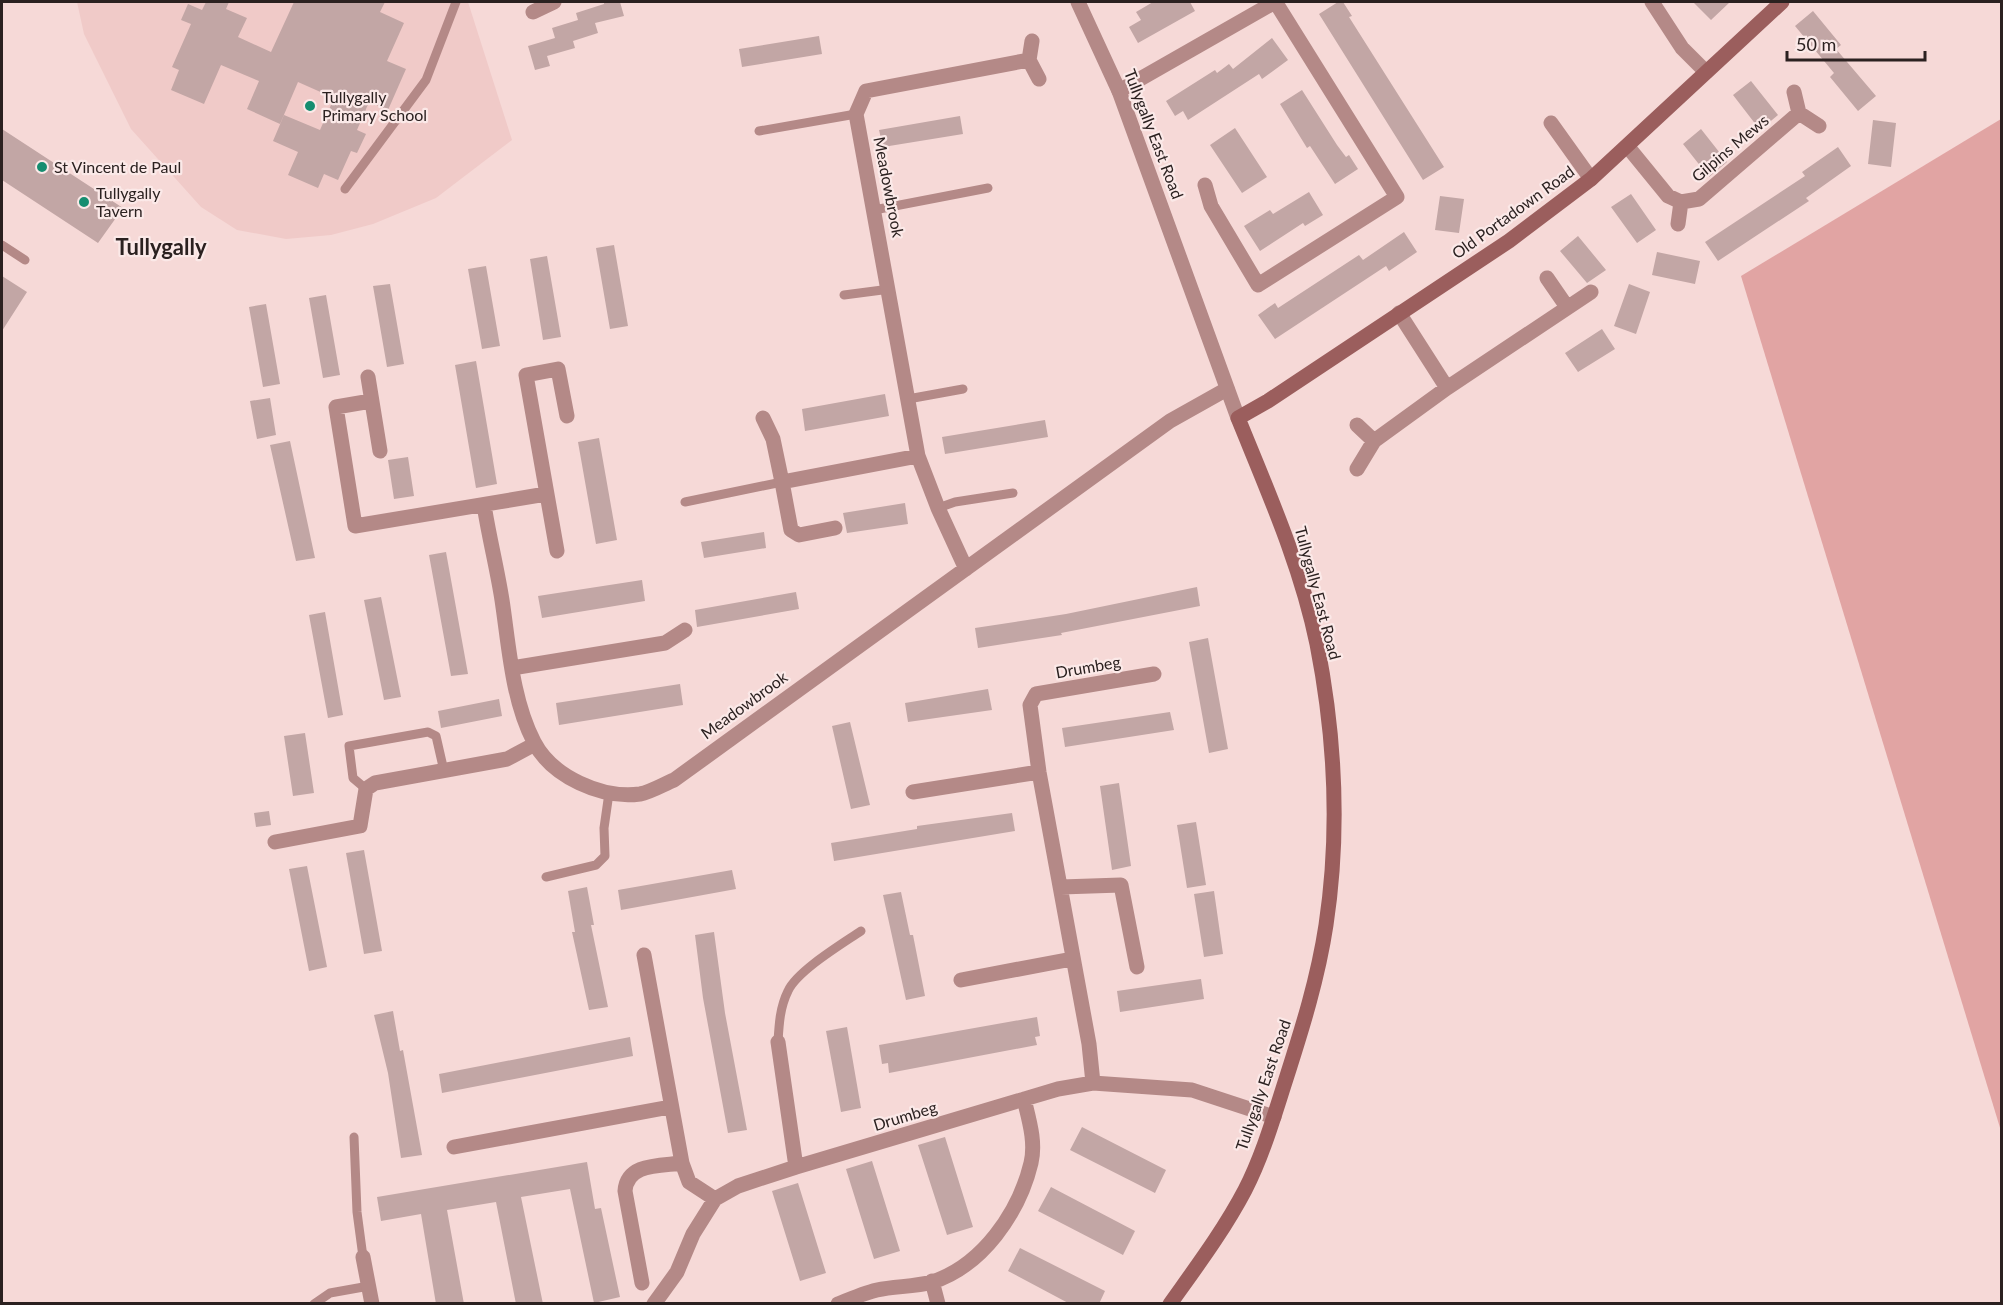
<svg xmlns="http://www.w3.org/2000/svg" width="2003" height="1305" font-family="Lato,sans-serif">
<rect width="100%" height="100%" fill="#f6d9d7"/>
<path fill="#f0cac8" d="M77,2H468L512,140L436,198L373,224L331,235L286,239L237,230L201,207L131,129L84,34Z"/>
<path fill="#e1a4a3" d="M2001,119V1131L1741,276Z"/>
<path fill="#c2a6a5" d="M206,2H229L226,9L247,18L238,37L271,52L294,2H385L380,12L404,23L387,61L406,69L388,110L369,102L357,130L366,134L357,153L351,151L338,180L324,174L318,188L288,175L298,152L273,141L284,115L320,130L334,98L298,82L280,124L247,109L259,81L221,65L204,104L171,90L179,70L172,67L191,24L181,20L188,4L202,10Z
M604,2H620L624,16L595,23L598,33L573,41L575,48L547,56L550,66L535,70L528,46L555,38L552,28L578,20L576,13L604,4Z
M1153,2H1190L1195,11L1138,43L1129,27L1141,20L1136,12Z
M1338,2H1343L1352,16L1349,17L1444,167L1423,180L1319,14Z
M1693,2H1730L1711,20Z
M1813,11L1841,45L1836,49L1876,96L1858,111L1830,77L1834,73L1795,26Z
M819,36L822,54L742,67L739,49Z
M1272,38L1288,60L1262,79L1259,74L1188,120L1183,111L1175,116L1166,101L1215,70L1217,73L1229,64L1233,69Z
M1751,81L1778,115L1760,130L1733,95Z
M1302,90L1337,145L1346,157L1349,155L1358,169L1335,184L1310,146L1307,148L1280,104Z
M960,116L963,134L883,147L879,130Z
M1873,120L1896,123L1891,167L1868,164Z
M1235,128L1267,177L1242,193L1210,145Z
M2,129L123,208L98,243L2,180Z
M1701,129L1727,162L1709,177L1683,144Z
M1838,147L1851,166L1806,198L1809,201L1718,261L1705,242L1805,176L1802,172Z
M1309,192L1323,215L1305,226L1303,223L1260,251L1244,226L1270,210L1273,214Z
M1631,194L1656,230L1637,243L1611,207Z
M1440,196L1464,199L1459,233L1435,230Z
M1404,232L1417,252L1389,271L1386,266L1275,339L1258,315L1275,303L1278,308L1359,255L1363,260Z
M1578,236L1606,270L1587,283L1560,251Z
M614,245L628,326L610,329L596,248Z
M1657,252L1700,261L1695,284L1652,275Z
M547,256L561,337L543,340L530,259Z
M486,266L500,346L482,349L468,269Z
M2,276L27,292L2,331Z
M390,284L404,364L387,367L373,286Z
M1629,284L1650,292L1636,334L1614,326Z
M326,295L340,375L323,378L309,298Z
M266,304L280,384L263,387L249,307Z
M1602,329L1615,349L1578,372L1565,353Z
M476,361L497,484L476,488L455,365Z
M885,394L889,416L805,431L802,409Z
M270,398L276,435L257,439L250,401Z
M1045,420L1048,437L945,454L942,437Z
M599,438L617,540L596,544L578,442Z
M290,441L315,558L296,561L270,445Z
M408,457L414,496L394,499L388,460Z
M905,503L908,524L847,533L843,513Z
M764,532L766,548L704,558L701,542Z
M446,552L468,674L451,676L429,555Z
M642,580L645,601L542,618L538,596Z
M1197,587L1200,606L1061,633L1062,635L978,648L975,628L1066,614Z
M796,592L799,609L697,627L695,610Z
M381,597L401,697L384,700L364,600Z
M325,612L343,715L328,718L309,615Z
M1208,638L1228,749L1209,753L1189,642Z
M680,684L683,705L559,725L556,703Z
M988,689L992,710L908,722L905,703Z
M499,699L502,716L441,728L438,711Z
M1170,712L1174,730L1065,747L1062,728Z
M850,722L870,805L851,809L832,726Z
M305,733L314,793L293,796L284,736Z
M1119,783L1131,866L1112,870L1100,786Z
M269,811L271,825L256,827L254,813Z
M1012,813L1015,831L834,861L831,843L917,829V826Z
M1196,822L1206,885L1187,888L1177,825Z
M364,850L382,951L364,954L346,853Z
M307,866L327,967L309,971L289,869Z
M732,870L736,889L621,910L618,890Z
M587,887L594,925H591L608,1007L589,1010L572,932H575L568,891Z
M1214,891L1223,954L1204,957L1194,894Z
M901,892L910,935H913L925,996L906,1000L883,895Z
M714,932L725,1013L747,1130L728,1133L703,998L695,935Z
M1201,979L1204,999L1120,1012L1117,991Z
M393,1011L400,1051L403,1050L422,1155L401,1158L388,1073L374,1015Z
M1037,1017L1040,1036L1035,1037L1037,1045L889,1073L888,1063L882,1064L879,1045Z
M847,1027L861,1108L841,1112L826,1031Z
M630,1037L633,1056L442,1093L439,1074Z
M1082,1127L1166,1170L1155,1193L1070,1150Z
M945,1137L973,1227L947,1235L918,1145Z
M872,1161L900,1251L874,1259L846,1169Z
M587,1162L595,1209L601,1208L620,1297L594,1303L570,1189L521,1197L543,1304H516L496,1202L447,1210L464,1304H436L421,1214L381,1221L377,1197Z
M798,1183L826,1273L800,1281L772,1191Z
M1051,1187L1135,1231L1123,1255L1038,1211Z
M1020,1248L1105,1291L1099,1304H1070L1008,1271Z"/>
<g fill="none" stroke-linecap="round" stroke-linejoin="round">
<path stroke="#b48987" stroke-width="9" d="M759,131L856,114
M345,189L426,80L456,2
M874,210L988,188
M2,245L25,260
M844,295L890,289
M908,399L963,389
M685,502L782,482
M938,508L955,502L1013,493
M366,789L353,778L349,746L428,732L436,736L444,771
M546,877L596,865L605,856L604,828L609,793
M778,1042C779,1024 780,1007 788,991C797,971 842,944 861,931
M354,1137L357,1212L363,1257
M314,1304L330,1293L369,1286"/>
<path stroke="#b48987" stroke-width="15" d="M1652,2L1682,48L1706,72
M533,12L554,2
M1032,41L1029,60L1039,79
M1119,91L1275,2
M1794,92L1799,113L1819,126
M1551,123L1591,179
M1628,147L1668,196L1681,202L1699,199L1799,113
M1205,185L1211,206L1258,285L1397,197L1276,3
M1678,224L1681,202
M1547,278L1567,307
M1399,313L1447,388
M368,377L380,451
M371,401L336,407L355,526L546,494
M763,418L773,439L782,482L918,456
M1357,425L1374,441
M1357,469L1374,441L1447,388L1591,292
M782,482L791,530L799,535L835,528
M484,505C489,537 497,568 502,600C509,646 512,700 534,742C552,777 602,799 640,794C651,792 664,784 674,780L1170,421L1227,389
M557,551L526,375L558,369L567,416
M966,569L938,508L918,456L856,114L866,91L1029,60
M512,668L665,643L685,630
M913,792L1039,772
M275,842L360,826L366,789L375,783L507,759L535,744
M1061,887L1121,885L1137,967
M644,955L682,1163L689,1182L715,1199
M961,980L1072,959
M778,1042L796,1167
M1093,1083L1089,1044L1039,772L1030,705L1036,694L1154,674
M454,1147L670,1107
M363,1257L372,1304
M932,1281L938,1304
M642,1283L625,1191C627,1163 660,1166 682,1163
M654,1304L677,1272L693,1234L715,1199L738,1186L796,1167L1058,1089L1093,1083L1192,1090L1274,1117
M838,1304C850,1299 864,1293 877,1290C895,1286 914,1287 932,1282C982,1266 1019,1213 1031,1163C1036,1142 1029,1120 1024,1099"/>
<path stroke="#b48987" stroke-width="15" d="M1078,2L1119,91L1238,418"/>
<path stroke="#9b5e5d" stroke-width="15" d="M1170,1304C1197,1266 1224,1230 1245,1190C1263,1155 1274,1116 1286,1079C1302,1029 1318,978 1326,925C1340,832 1335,736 1317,644C1301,566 1268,492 1238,418L1268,401L1509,241L1591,179L1782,2"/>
</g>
<g fill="#168d70" stroke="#fbe9e8" stroke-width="2">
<circle cx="310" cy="106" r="6"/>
<circle cx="42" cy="167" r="6"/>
<circle cx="84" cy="202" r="6"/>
</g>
<g text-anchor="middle" stroke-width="4.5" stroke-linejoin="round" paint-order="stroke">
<g font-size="16" fill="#2b2120" stroke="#fbe9e8" text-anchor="start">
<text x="322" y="103">Tullygally<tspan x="322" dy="18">Primary School</tspan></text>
<text x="54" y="173">St Vincent de Paul</text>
<text x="96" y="199">Tullygally<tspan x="96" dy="18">Tavern</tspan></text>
</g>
<g font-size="16" fill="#2b2120" stroke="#fbe9e8">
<text transform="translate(1154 134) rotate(69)" y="6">Tullygally East Road</text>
<text transform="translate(1730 148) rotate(-40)" y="6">Gilpins Mews</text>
<text transform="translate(889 187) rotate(79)" y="6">Meadowbrook</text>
<text transform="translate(1513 212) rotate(-36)" y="6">Old Portadown Road</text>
<text transform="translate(1318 593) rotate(75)" y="6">Tullygally East Road</text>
<text transform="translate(1088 667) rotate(-10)" y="6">Drumbeg</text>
<text transform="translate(744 705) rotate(-36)" y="6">Meadowbrook</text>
<text transform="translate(1263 1085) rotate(-71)" y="6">Tullygally East Road</text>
<text transform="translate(905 1116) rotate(-17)" y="6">Drumbeg</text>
</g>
<g font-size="22" font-weight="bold" fill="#2b2120" stroke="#fbe9e8">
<text x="161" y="255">Tullygally</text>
</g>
</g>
<rect width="2003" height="1305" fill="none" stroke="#2b2120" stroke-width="6"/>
<path d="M1787 51v9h138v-9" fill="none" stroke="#2b2120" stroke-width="3"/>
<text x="1796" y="51" font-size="18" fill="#2b2120" stroke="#fbe9e8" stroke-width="4.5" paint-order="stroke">50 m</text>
</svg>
